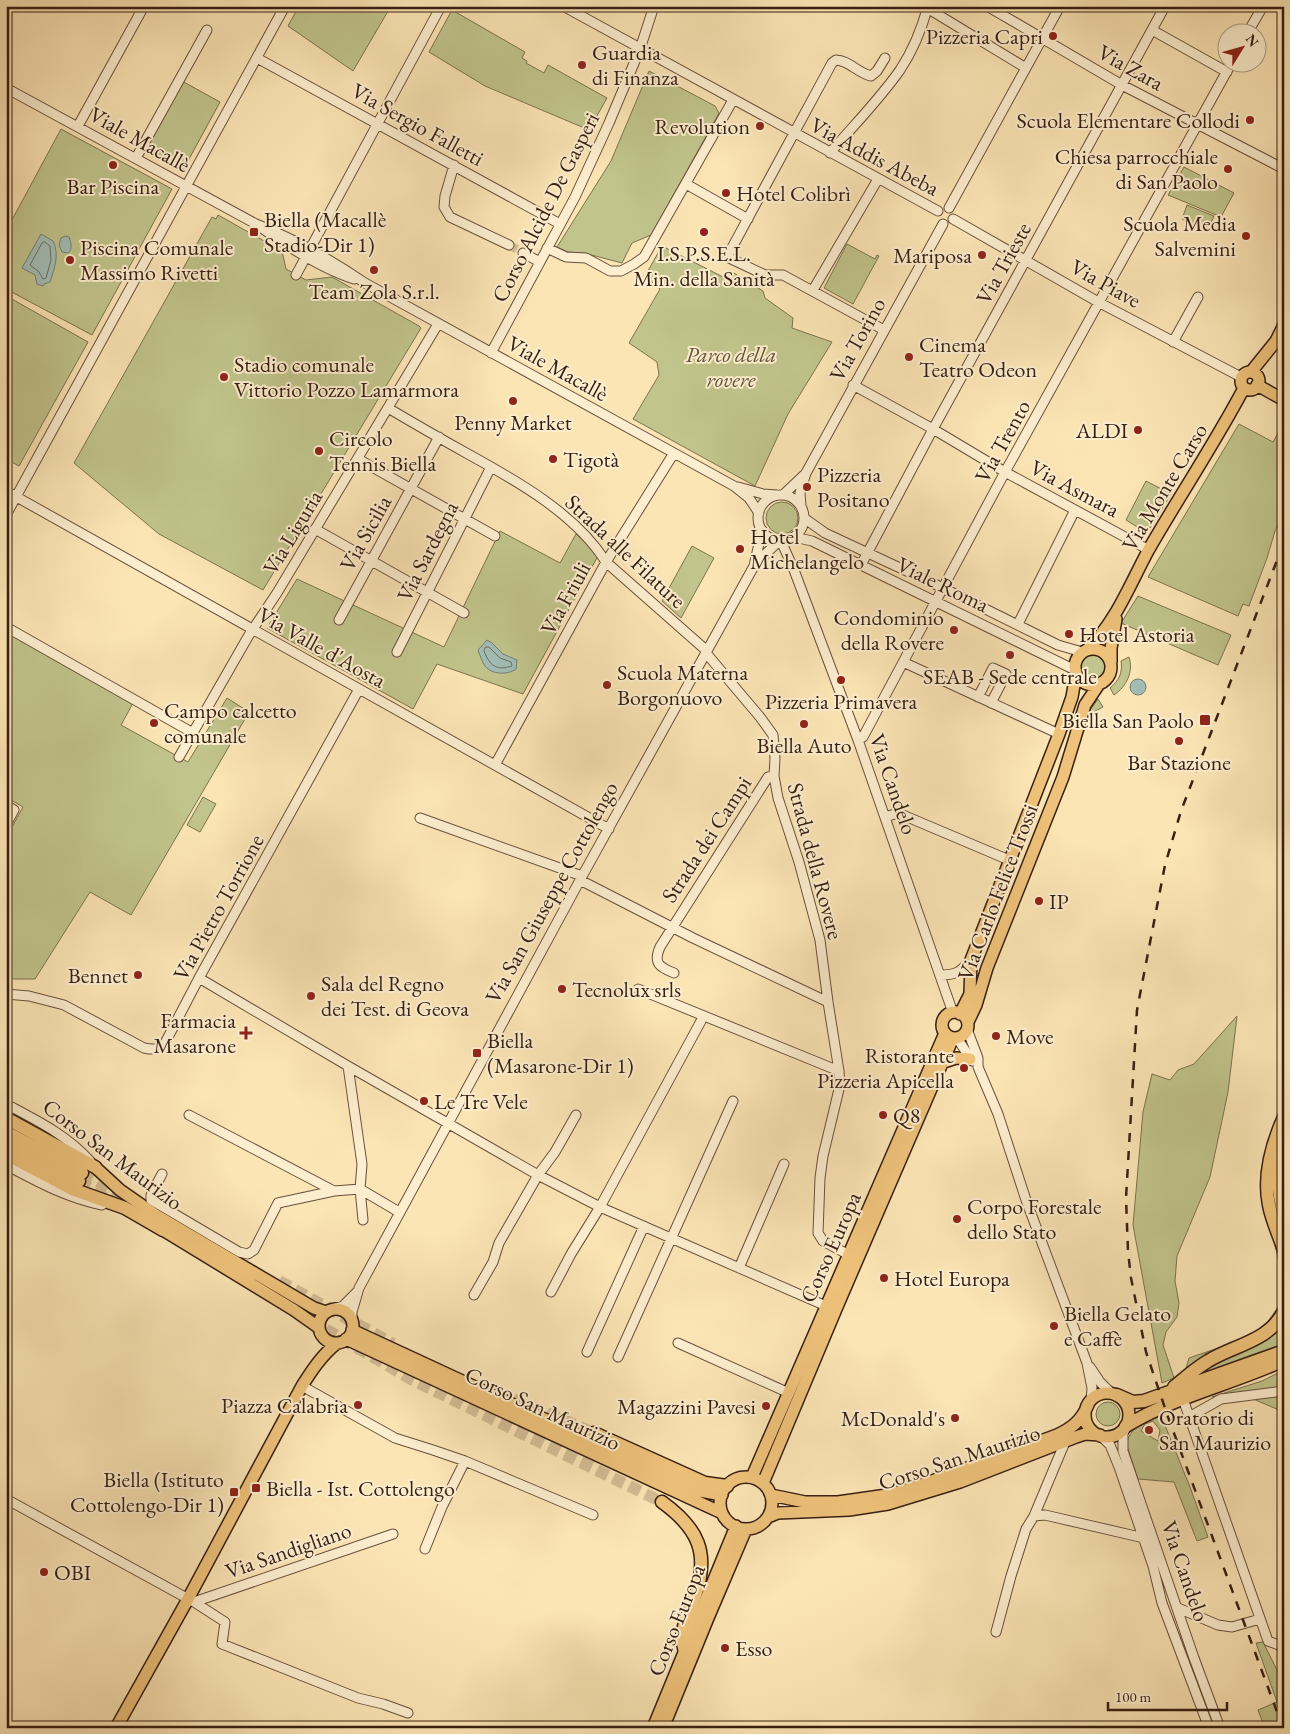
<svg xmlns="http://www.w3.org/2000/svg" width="1290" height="1734" font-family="'EB Garamond',serif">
<rect width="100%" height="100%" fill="#fce5b5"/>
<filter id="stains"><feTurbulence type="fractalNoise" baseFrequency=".004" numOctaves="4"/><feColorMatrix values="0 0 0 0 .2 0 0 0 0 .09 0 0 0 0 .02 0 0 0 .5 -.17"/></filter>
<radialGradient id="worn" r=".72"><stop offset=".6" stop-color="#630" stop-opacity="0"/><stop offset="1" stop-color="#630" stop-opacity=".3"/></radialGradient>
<path fill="#c1c48c" stroke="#7c7250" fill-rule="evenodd" d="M299,6H391L353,71L288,26Z
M452,10L525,52L522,58L527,61L526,63L544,73L548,65L607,98L589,130L485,86L429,52Z
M649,71L715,106L719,113L651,235L632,243L622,263L584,253L568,252L557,247L611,161Z
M182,81L220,102L182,172L144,151Z
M61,129L172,189L92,335L6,289V231Z
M1184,167L1234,193L1221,217L1168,195Z
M1187,205L1214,216L1208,230L1182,219Z
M218,215L282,251L286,269L306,280L332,277L419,326L421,328L263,590L159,534L74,463L212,217L216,219Z
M847,244L875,259L877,255L879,256L853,304L824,288Z
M662,246L723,277L729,270L763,291L765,298L793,318L792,328L832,342L788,414L755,486L633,419L659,375L657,362L629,343L660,289L645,276Z
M10,298L88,342L19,466L6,459V304Z
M1284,422V514L1275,531L1267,558L1249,606L1243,604L1238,616L1148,577L1239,424L1273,442Z
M1146,481L1171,494L1150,528L1142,530L1126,520Z
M766 518a16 16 0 1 1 32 0a16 16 0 1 1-32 0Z
M500,531L560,563L576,534L599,554L523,694L437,664L413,709L267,628L297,579L444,647Z
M692,546L714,558L681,618L662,601Z
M1138,596L1231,635L1218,665L1121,623Z
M6,630L133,703L121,725L188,762L227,698L249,712L131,915L90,892L35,979H6V838L23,807L6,797Z
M1081 666a13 13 0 1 1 26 0a13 13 0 1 1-26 0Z
M1129,657C1134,672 1126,687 1114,695L1110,688C1119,681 1123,672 1121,661Z
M1098,699L1103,707L1090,714L1088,713Z
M203,797L216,804L200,832L187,825Z
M1237,1016L1228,1092L1210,1177L1177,1256L1175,1281L1179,1303L1177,1317L1166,1332L1163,1345L1174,1378L1162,1383L1133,1225L1143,1112L1152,1074L1170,1080L1178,1070L1194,1064Z
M1271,1227L1284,1232V1351L1183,1379L1189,1358L1259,1334L1281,1303L1284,1285Z
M1284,1370V1412L1246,1396L1251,1391L1212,1397L1262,1381Z
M1096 1414a12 12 0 1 1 24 0a12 12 0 1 1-24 0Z
M1160,1413L1190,1487L1208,1537L1197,1541L1174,1482L1138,1479L1127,1446L1128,1438L1137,1424ZM1153,1421L1160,1430L1158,1441L1141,1431L1145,1424Z
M1263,1642L1284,1684V1728H1265L1258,1710L1277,1702L1256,1643Z"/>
<path fill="#a2bdb6" stroke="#777e75" d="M41,234L53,241C60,255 54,269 50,282L44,284L43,286L37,284L35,275L22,268Z
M65,236L69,237C71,243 73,249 68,253L62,252L59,245L61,238Z
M487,640L492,643L503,654L517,660L516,669C508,675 492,675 485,666C482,662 480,655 478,650Z
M1130 687a8 8 0 1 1 16 0a8 8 0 1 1-16 0Z"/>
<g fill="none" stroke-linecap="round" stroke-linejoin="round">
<path stroke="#6c6e64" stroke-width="1" d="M45,242L50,246L51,260L46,278L43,279L39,272L30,265L42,243Z
M486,647H489L500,658L511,662L512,666C496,671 490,666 484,651Z"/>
<path stroke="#d5bd95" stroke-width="9" stroke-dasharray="9 4.5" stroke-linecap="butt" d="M509,245L523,253"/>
<path stroke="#d5bd95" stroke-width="12" stroke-dasharray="12 6" stroke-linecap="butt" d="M82,1173L126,1197
M79,1181L106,1198
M279,1281L393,1344
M310,1320L411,1379L662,1502
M497,1392L594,1433"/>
<g stroke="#68503c" stroke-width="11">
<path id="minor" d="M563,6L938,211
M987,6L1122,85L1284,169
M6,7L7,6
M927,8L1026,68
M1152,30L1227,72
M1248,32L1263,6
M257,58L560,224
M6,88L256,224C285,245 320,268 354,279
M78,126L144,6
M830,153C853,126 879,100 900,70C912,52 922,28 928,6
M136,158L207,30
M454,165L445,196L444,207L450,217L509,245
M686,184L748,219
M949,208L1060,6
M953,219L1100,303L1241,377
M256,224C295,239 331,260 365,283L734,486L749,498L759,513
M547,248L566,257L586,258L610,271H621L634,264L644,257L733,100
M523,253L540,262
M296,275L441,6
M813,290L878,179
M884,330L783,275H765L727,257L832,63L836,60C848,60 858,73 871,76L877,71L885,58
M1173,342L1198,297
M491,353L575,197L609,123L640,49L654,6
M853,385L933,429L1005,472L1149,550
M388,408C415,424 441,439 468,454C517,481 576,514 606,562L707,651
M358,459L495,536
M738,487L763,494L777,495
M6,491L609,829
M783,495L804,475
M758 518a23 23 0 1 1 46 0a23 23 0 1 1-46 0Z
M801,506L800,493L806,473L943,224
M6,515L285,6
M804,518L825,533L943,588L1058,645L1082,652
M315,529L464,613
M794,537L812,541L1075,670
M781,541L794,570L858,740L953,1013
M757,562L779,541
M861,565L933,429L1165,6
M339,620L439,437
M1018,624L1075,510
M6,627L193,733
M397,652L491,467
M706,653L760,717L773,735L775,758L774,776L778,798L799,862L820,940L828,1002L839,1071L840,1085L823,1156L820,1178L818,1233L823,1241L849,1255
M903,662L1059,734
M978,697L993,668L1006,674L991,703
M858,740L863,737L1005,472L1232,62
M179,757L249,635L277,593L438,324
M495,765L606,562L674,453
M6,805L14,810L6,825
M885,817L898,813L1009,860
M420,818L582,876
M580,880L693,938L828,1002
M674,973C659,967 653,963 660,947L768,777L774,776
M940,975C957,975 960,972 971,960
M199,978L348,1066L538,1175L600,1207L826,1306
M638,989L839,1071
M6,994L29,996L64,1005L144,1048C154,1050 158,1050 165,1043L199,978L359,689
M967,1029L978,1058V1067L998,1114L1026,1200L1087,1363L1092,1388L1091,1401
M957,1038L972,1061
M348,1066L362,1164L360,1189L363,1220
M6,1104C36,1120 67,1135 90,1161
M189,1115L334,1191L360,1189L399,1212
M6,1165C38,1182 67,1198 102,1205
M162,1174L151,1195V1200L239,1252L248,1254L254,1250L278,1203L334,1191
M739,1268L784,1164
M551,1292L571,1254L600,1207L701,1021
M474,1295L493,1262L499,1243L538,1175L555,1152L576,1115
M335,1308L343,1306L357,1292
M352,1320V1312L359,1288L580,880L754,566L762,530
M678,1343L789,1393
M587,1352L644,1226
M618,1357L733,1101
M1090,1367L1100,1382L1111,1393
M302,1386L395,1438L433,1450L465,1461L593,1515
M1183,1399L1268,1641L1284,1647
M1189,1417L1221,1399L1284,1391
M1126,1426L1123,1434V1451L1194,1658L1220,1728
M1100,1435L1110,1445L1119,1467L1153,1566L1162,1603L1209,1728
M6,1499L194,1602L225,1622L222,1644L358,1698L383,1704L408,1713
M1034,1516L1045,1515L1144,1538
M425,1549L442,1507L465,1461
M194,1602L393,1534
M1178,1608L1218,1625L1232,1627L1260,1619
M996,1632L1011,1576L1026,1529L1034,1516L1065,1442"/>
</g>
<g stroke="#371f13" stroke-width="14">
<path id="major" d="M1251,372L1276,341L1284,325
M1241 381a9 9 0 1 1 18 0a9 9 0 1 1-18 0Z
M1257,385L1284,400
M1075 667a18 18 0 1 1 36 0a18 18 0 1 1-36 0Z
M1087,650C1116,622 1130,584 1149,549C1180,495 1215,443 1244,388
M1111,662V648L1116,619
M942 1025a13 13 0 1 1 26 0a13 13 0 1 1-26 0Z
M960,1014L970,994L971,960L1059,734L1072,697L1076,674
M968,1022L976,1005L987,968L1063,777L1085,705L1099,684
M944,1062L956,1058L970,1059
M95,1167L120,1190L156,1215L314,1308L326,1312
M163,1230L294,1310L318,1327
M319 1326a17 17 0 1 1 34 0a17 17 0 1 1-34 0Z
M352,1330L700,1491L722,1495
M346,1339L722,1513
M1085 1415a22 22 0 1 1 44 0a22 22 0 1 1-44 0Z
M752,1477L945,1033
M720 1503a26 26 0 1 1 52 0a26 26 0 1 1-52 0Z
M763,1483L836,1309L953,1038
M771,1495L805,1502H838L887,1495L913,1488L1057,1435C1072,1428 1081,1421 1088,1405
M768,1517L778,1513L849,1510L888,1504L960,1482L1076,1437L1085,1434L1100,1435
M116,1728L188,1599L302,1386C312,1370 322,1355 337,1343
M653,1728L736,1526
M663,1728L708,1618L746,1529"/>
</g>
<g stroke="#371f13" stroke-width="15">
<path id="highway" d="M1284,1117C1272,1144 1263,1176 1269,1205C1272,1221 1279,1235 1284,1250
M6,1118L95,1167
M6,1132L82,1173
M1284,1140C1277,1162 1277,1192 1284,1214
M6,1143L79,1181
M6,1154L72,1189L125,1208L163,1230
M1174,1387C1185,1378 1196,1368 1208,1361C1234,1345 1270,1341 1284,1311
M1117,1395L1133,1402L1144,1401L1284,1351
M1126,1426C1175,1396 1232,1384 1284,1360
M594,1433L705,1483L727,1486
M662,1502C698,1528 710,1553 695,1596C691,1609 683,1623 682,1637C682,1641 684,1647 685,1652"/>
</g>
<use href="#minor" stroke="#fdeecf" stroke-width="9"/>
<use href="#major" stroke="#eec27a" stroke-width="11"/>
<use href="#highway" stroke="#eec27a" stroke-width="12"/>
<path stroke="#371f13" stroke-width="2.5" stroke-dasharray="9 9" stroke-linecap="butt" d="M1283,1728L1168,1417L1146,1352L1131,1278L1128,1251L1126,1198L1137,1010L1165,865L1181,811L1284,542"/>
</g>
<g fill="#8f2418" stroke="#fdeecf" stroke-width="2">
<circle cx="1053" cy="36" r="5"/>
<circle cx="582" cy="65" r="5"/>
<circle cx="1250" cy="120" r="5"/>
<circle cx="760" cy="126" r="5"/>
<circle cx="113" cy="165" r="5"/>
<circle cx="1228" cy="169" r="5"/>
<circle cx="726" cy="193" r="5"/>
<rect x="249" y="227" width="10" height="10" rx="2.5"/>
<circle cx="704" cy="232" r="5"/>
<circle cx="1246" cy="236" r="5"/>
<circle cx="982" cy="255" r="5"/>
<circle cx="70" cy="260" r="5"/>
<circle cx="374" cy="270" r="5"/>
<circle cx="909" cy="357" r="5"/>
<circle cx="224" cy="377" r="5"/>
<circle cx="513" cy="401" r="5"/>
<circle cx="1138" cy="430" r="5"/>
<circle cx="319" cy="451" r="5"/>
<circle cx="553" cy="459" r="5"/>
<circle cx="807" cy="487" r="5"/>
<circle cx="740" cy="549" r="5"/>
<circle cx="954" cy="630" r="5"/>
<circle cx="1069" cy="634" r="5"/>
<circle cx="1010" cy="655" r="5"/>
<circle cx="841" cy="680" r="5"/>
<circle cx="607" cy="685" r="5"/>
<rect x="1199" y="714" width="12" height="12" rx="2.5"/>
<circle cx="154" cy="723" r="5"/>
<circle cx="804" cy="724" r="5"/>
<circle cx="1179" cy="741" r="5"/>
<circle cx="1039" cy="901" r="5"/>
<circle cx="138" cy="975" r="5"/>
<circle cx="562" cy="989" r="5"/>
<circle cx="311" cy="996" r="5"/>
<path d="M243.5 1025.5h5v5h5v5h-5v5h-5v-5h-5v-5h5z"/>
<circle cx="996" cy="1036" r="5"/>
<rect x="472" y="1048" width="10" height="10" rx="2.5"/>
<circle cx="964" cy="1068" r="5"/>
<circle cx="424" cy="1101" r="5"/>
<circle cx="883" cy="1115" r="5"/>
<circle cx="957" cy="1219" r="5"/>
<circle cx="884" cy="1278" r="5"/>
<circle cx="1054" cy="1326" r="5"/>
<circle cx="358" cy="1405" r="5"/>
<circle cx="766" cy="1406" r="5"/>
<circle cx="955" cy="1418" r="5"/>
<circle cx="1149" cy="1430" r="5"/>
<rect x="251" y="1483" width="10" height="10" rx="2.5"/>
<rect x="229" y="1487" width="10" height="10" rx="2.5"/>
<circle cx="44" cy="1572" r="5"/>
<circle cx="725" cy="1648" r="5"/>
</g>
<g text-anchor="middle" stroke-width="4" stroke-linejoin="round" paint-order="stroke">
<g font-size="22" fill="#371f13" stroke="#fdeecf" text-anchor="start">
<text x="1043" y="44" text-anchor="end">Pizzeria Capri</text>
<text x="592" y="60">Guardia<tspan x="592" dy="25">di Finanza</tspan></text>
<text x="1240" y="128" text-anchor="end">Scuola Elementare Collodi</text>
<text x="750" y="134" text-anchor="end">Revolution</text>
<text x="1218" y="164" text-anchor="end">Chiesa parrocchiale<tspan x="1218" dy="25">di San Paolo</tspan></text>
<text x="113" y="194" text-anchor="middle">Bar Piscina</text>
<text x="736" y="201">Hotel Colibrì</text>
<text x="264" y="227">Biella (Macallè<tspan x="264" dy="25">Stadio-Dir 1)</tspan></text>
<text x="1236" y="231" text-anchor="end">Scuola Media<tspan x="1236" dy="25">Salvemini</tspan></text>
<text x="80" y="255">Piscina Comunale<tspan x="80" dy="25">Massimo Rivetti</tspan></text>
<text x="704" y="261" text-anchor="middle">I.S.P.S.E.L.<tspan x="704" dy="25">Min. della Sanità</tspan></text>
<text x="972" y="263" text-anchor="end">Mariposa</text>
<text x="374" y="299" text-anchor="middle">Team Zola S.r.l.</text>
<text x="919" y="352">Cinema<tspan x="919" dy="25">Teatro Odeon</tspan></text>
<text x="234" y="372">Stadio comunale<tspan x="234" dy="25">Vittorio Pozzo Lamarmora</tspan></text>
<text x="513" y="430" text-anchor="middle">Penny Market</text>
<text x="1128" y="438" text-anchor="end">ALDI</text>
<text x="329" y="446">Circolo<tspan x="329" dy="25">Tennis Biella</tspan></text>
<text x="563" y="467">Tigotà</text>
<text x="817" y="482">Pizzeria<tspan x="817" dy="25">Positano</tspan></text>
<text x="750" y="544">Hotel<tspan x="750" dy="25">Michelangelo</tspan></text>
<text x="944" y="625" text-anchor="end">Condominio<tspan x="944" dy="25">della Rovere</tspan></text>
<text x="1079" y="642">Hotel Astoria</text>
<text x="617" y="680">Scuola Materna<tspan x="617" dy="25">Borgonuovo</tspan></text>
<text x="1010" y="684" text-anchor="middle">SEAB - Sede centrale</text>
<text x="841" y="709" text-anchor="middle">Pizzeria Primavera</text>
<text x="164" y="718">Campo calcetto<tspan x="164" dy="25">comunale</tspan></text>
<text x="1194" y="728" text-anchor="end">Biella San Paolo</text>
<text x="804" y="753" text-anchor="middle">Biella Auto</text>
<text x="1179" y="770" text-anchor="middle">Bar Stazione</text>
<text x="1049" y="909">IP</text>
<text x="128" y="983" text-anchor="end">Bennet</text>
<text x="321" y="991">Sala del Regno<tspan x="321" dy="25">dei Test. di Geova</tspan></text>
<text x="572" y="997">Tecnolux srls</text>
<text x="236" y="1028" text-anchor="end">Farmacia<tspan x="236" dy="25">Masarone</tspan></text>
<text x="1006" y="1044">Move</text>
<text x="487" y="1048">Biella<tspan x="487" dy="25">(Masarone-Dir 1)</tspan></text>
<text x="954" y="1063" text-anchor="end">Ristorante<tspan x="954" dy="25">Pizzeria Apicella</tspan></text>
<text x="434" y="1109">Le Tre Vele</text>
<text x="893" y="1123">Q8</text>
<text x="967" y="1214">Corpo Forestale<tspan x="967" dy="25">dello Stato</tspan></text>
<text x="894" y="1286">Hotel Europa</text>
<text x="1064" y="1321">Biella Gelato<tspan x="1064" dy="25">e Caffè</tspan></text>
<text x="348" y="1413" text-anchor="end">Piazza Calabria</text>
<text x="756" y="1414" text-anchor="end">Magazzini Pavesi</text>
<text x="1159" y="1425">Oratorio di<tspan x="1159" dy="25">San Maurizio</tspan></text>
<text x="945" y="1426" text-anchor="end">McDonald's</text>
<text x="224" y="1487" text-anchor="end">Biella (Istituto<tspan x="224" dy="25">Cottolengo-Dir 1)</tspan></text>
<text x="266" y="1496">Biella - Ist. Cottolengo</text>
<text x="54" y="1580">OBI</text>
<text x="735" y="1656">Esso</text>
</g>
<g font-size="22" fill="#371f13" stroke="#fdeecf">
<text transform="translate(1131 67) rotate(29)" y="8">Via Zara</text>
<text transform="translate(418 124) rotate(29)" y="8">Via Sergio Falletti</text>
<text transform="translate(140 139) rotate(29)" y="8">Viale Macallè</text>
<text transform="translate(875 156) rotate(28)" y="8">Via Addis Abeba</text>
<text transform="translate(545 207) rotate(-63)" y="8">Corso Alcide De Gasperi</text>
<text transform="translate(1003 263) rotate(-61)" y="8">Via Trieste</text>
<text transform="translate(1106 283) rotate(29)" y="8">Via Piave</text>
<text transform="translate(857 339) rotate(-61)" y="8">Via Torino</text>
<text transform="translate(558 368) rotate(29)" y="8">Viale Macallè</text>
<text transform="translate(1002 441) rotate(-61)" y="8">Via Trento</text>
<text transform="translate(1164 487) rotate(-59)" y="8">Via Monte Carso</text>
<text transform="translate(1075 488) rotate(28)" y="8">Via Asmara</text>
<text transform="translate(292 532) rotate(-59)" y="8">Via Liguria</text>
<text transform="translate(365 533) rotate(-61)" y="8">Via Sicilia</text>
<text transform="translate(427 551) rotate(-63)" y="8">Via Sardegna</text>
<text transform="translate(626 551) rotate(43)" y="8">Strada alle Filature</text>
<text transform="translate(943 584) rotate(26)" y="8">Viale Roma</text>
<text transform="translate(565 598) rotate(-61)" y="8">Via Friuli</text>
<text transform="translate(322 647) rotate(29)" y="8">Via Valle d'Aosta</text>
<text transform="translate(894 784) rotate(71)" y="8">Via Candelo</text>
<text transform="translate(706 839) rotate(-57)" y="8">Strada dei Campi</text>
<text transform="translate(816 861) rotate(75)" y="8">Strada della Rovere</text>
<text transform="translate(551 892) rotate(-61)" y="8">Via San Giuseppe Cottolengo</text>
<text transform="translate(997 892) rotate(-69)" y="8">Via Carlo Felice Trossi</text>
<text transform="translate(218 907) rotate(-61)" y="8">Via Pietro Torrione</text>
<text transform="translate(113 1154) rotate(37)" y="8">Corso San Maurizio</text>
<text transform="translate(830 1247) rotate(-66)" y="8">Corso Europa</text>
<text transform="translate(543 1408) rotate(25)" y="8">Corso San Maurizio</text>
<text transform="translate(959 1457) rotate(-18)" y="8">Corso San Maurizio</text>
<text transform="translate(288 1550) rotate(-19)" y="8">Via Sandigliano</text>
<text transform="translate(1186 1571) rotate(71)" y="8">Via Candelo</text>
<text transform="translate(676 1620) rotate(-68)" y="8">Corso Europa</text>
</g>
<g font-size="22" font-style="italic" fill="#605137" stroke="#fdeecf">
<text x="731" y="362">Parco della<tspan x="731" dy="25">rovere</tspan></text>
</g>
</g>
<rect width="1290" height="1734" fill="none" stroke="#fce5b5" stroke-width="25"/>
<rect x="8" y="8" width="1275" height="1719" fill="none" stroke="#371f13" stroke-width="2.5"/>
<rect x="12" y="12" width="1265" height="1709" fill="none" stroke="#371f13"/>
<g transform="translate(1242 48) rotate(53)"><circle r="24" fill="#fdeecf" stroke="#ae9b84"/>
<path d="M0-4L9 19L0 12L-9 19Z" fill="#8f2418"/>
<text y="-8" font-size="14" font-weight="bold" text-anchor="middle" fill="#371f13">N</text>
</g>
<path d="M1108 1702v8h119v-8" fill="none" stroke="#371f13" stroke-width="2.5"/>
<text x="1115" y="1702" font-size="15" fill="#371f13" stroke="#fdeecf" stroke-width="4" paint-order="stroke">100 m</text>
<rect width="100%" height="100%" filter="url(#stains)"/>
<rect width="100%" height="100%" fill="url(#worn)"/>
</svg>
